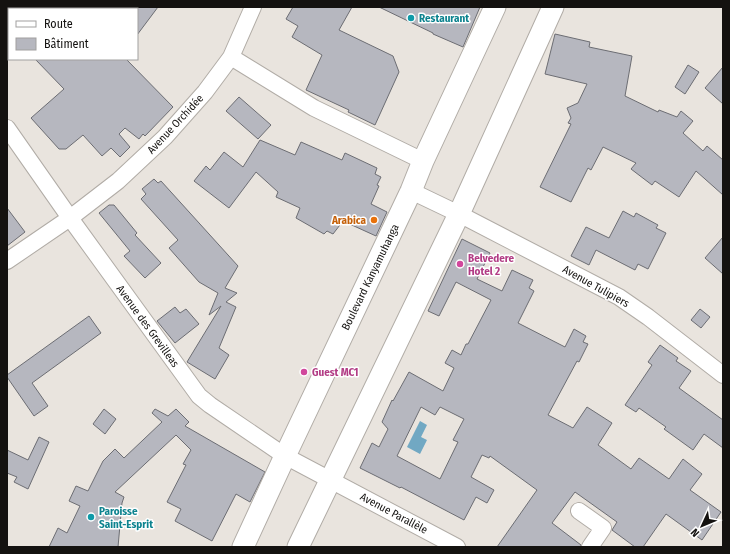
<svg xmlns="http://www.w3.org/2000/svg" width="730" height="554" font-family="'Fira Sans Condensed',sans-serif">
<rect width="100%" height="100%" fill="#e9e4de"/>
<path fill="#71a8c3" d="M420,421L427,425L421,437L427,440L420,454L407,447Z"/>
<path fill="#b6b7bf" stroke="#6c6d73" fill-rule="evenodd" d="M137,7H158L137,35Z
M293,7H352L339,30L393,56L399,72L375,125L348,112L349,110L306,90L322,55L292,37L298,26L286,19Z
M379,7H480L463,47L433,34V33Z
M555,34L590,42L589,47L632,56L625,96L658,112L659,110L677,117L681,111L693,121L683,133L703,151L707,146L723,160V195L696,171L679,197L655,181L652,185L631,169L636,163L603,147L591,170L588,168L571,202L540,187L571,124L568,123L571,118L567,108L578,103L587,84L545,74Z
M35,59H126L173,107L145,136L143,134L139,139L125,128L119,134L130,147L120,157L111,148L102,156L83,135L66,149H59L31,118L64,89Z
M688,65L699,72L685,94L675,87Z
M723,67V104L705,88Z
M239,97L271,125L258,139L226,111Z
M260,140L295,155L301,142L342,160L345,153L377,168L375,174L381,177L377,185L379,186L371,204L387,212L376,236L343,221L333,234L327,231L324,234L296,218L300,208L276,197L278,192L256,172L229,208L194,181L206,166L210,170L224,152L243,167Z
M154,179L158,183L161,181L238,266L225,288L237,293L226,302L236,307L219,348L229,355L215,379L187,362L221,306L209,315L218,293L199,282L169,248L178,240L141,199L146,194L142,189Z
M109,205H114L137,233L135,235L161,263L145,278L124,256L130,251L99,213Z
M7,208L25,232L7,246Z
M623,211L634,217L636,213L658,225L656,228L666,233L648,269L638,264L635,270L596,250L589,265L571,256L586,227L609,238Z
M723,237V274L705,258Z
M462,239L490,253L477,279L502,291L512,270L533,280L529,288L534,291L518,323L565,347L574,329L586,336L583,342L588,344L579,362L577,361L548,415L573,428L587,407L612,423L598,445L631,469L639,458L669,479L683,459L702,474L690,490L721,512L702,540L666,514L643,547H635L612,530L617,522L575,492L552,523L581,545V547H497L537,490L490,456L489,458L482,455L471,477L494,490L487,503L476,497L464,520L401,487L400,488L360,468L372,443L379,447L388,429L382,422L392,400L393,401L409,372L443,391L454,368L445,363L452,350L461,355L466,344H468L491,300L456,282L439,316L428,311ZM421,407L435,415L440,407L464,419L453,440L458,442L440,479L397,456Z
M175,307L180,313L186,309L199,324L175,343L157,321Z
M700,309L710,317L701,328L691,320Z
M89,316L101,333L32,383L48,406L34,416L7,377V375Z
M660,345L678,358L676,361L691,371L679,388L723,420V448L704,434L693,450L664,429L666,427L639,408L636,412L625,405L652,365L648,362Z
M104,409L116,419L105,434L93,424Z
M155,409L168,416L176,409L189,422L185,426L265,472L250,502L236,494L212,541L175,521L181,509L167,502L186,465L183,464L191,450L176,435L115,492L124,497L122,503L118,547H49L58,528L67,533L80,506L69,501L76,486L88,491L103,461L115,449L124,458L162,422L152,413Z
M39,437L49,442L28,489L14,482L17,477L7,473V450L28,460Z"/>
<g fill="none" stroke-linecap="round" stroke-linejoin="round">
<g stroke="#b1aca6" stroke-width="18">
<path id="minor" d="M231,57L314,108L423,161
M7,128L70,218L199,396L210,405L285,456L457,547
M411,191L459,214L619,297L648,317L723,375
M7,261L70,218L118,181L165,137L205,92L231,57L253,7
M579,511L603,528L590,547"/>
</g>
<g stroke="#b1aca6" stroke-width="23">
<path id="major" d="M243,547L285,456L411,191L423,161L495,7
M298,547L459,214L553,7"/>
</g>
<use href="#minor" stroke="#fff" stroke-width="16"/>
<use href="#major" stroke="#fff" stroke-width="21"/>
</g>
<g fill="#0f9aa8" stroke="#fff" stroke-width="1.5">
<circle cx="411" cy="18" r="4"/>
<circle cx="91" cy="517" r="4"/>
</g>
<circle fill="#e8710a" stroke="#fff" stroke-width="1.5" cx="374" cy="220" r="4"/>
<g fill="#d1479c" stroke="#fff" stroke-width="1.5">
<circle cx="460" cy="264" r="4"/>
<circle cx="304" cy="372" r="4"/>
</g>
<g text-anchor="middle" stroke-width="3" stroke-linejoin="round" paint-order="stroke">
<g font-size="11" font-weight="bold" fill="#0d838f" stroke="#fff" text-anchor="start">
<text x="419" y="22">Restaurant</text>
<text x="99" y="515">Paroisse<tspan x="99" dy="13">Saint-Esprit</tspan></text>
</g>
<g font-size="11" fill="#141210" stroke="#fff">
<text transform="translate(175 124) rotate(-47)" y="4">Avenue Orchidée</text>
<text transform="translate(370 277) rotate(-64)" y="4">Boulevard Kanyamuhanga</text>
<text transform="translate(596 286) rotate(29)" y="4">Avenue Tulipiers</text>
<text transform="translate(148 326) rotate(54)" y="4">Avenue des Grevilleas</text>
<text transform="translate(394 513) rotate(28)" y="4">Avenue Parallèle</text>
</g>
<g font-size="11" font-weight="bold" fill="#c56008" stroke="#fff" text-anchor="end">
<text x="366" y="224">Arabica</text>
</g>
<g font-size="11" font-weight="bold" fill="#b23c85" stroke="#fff" text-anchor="start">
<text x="468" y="262">Belvedere<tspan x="468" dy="13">Hotel 2</tspan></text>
<text x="312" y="376">Guest MC1</text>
</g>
</g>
<rect width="730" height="554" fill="none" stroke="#141210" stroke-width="16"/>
<rect x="8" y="8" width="130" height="52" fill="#ffffff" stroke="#a1a09f"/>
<rect x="16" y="21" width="20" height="6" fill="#ffffff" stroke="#a1a09f"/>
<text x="44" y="28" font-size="12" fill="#141210">Route</text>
<rect x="16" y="38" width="20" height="12" fill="#b6b7bf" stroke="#a1a09f"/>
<text x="44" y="48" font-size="12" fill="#141210">Bâtiment</text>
<g transform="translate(702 526) rotate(226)" stroke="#ffffff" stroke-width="3" paint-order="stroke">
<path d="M0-3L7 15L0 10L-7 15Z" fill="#141210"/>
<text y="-6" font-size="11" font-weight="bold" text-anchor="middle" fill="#141210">N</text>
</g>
</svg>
